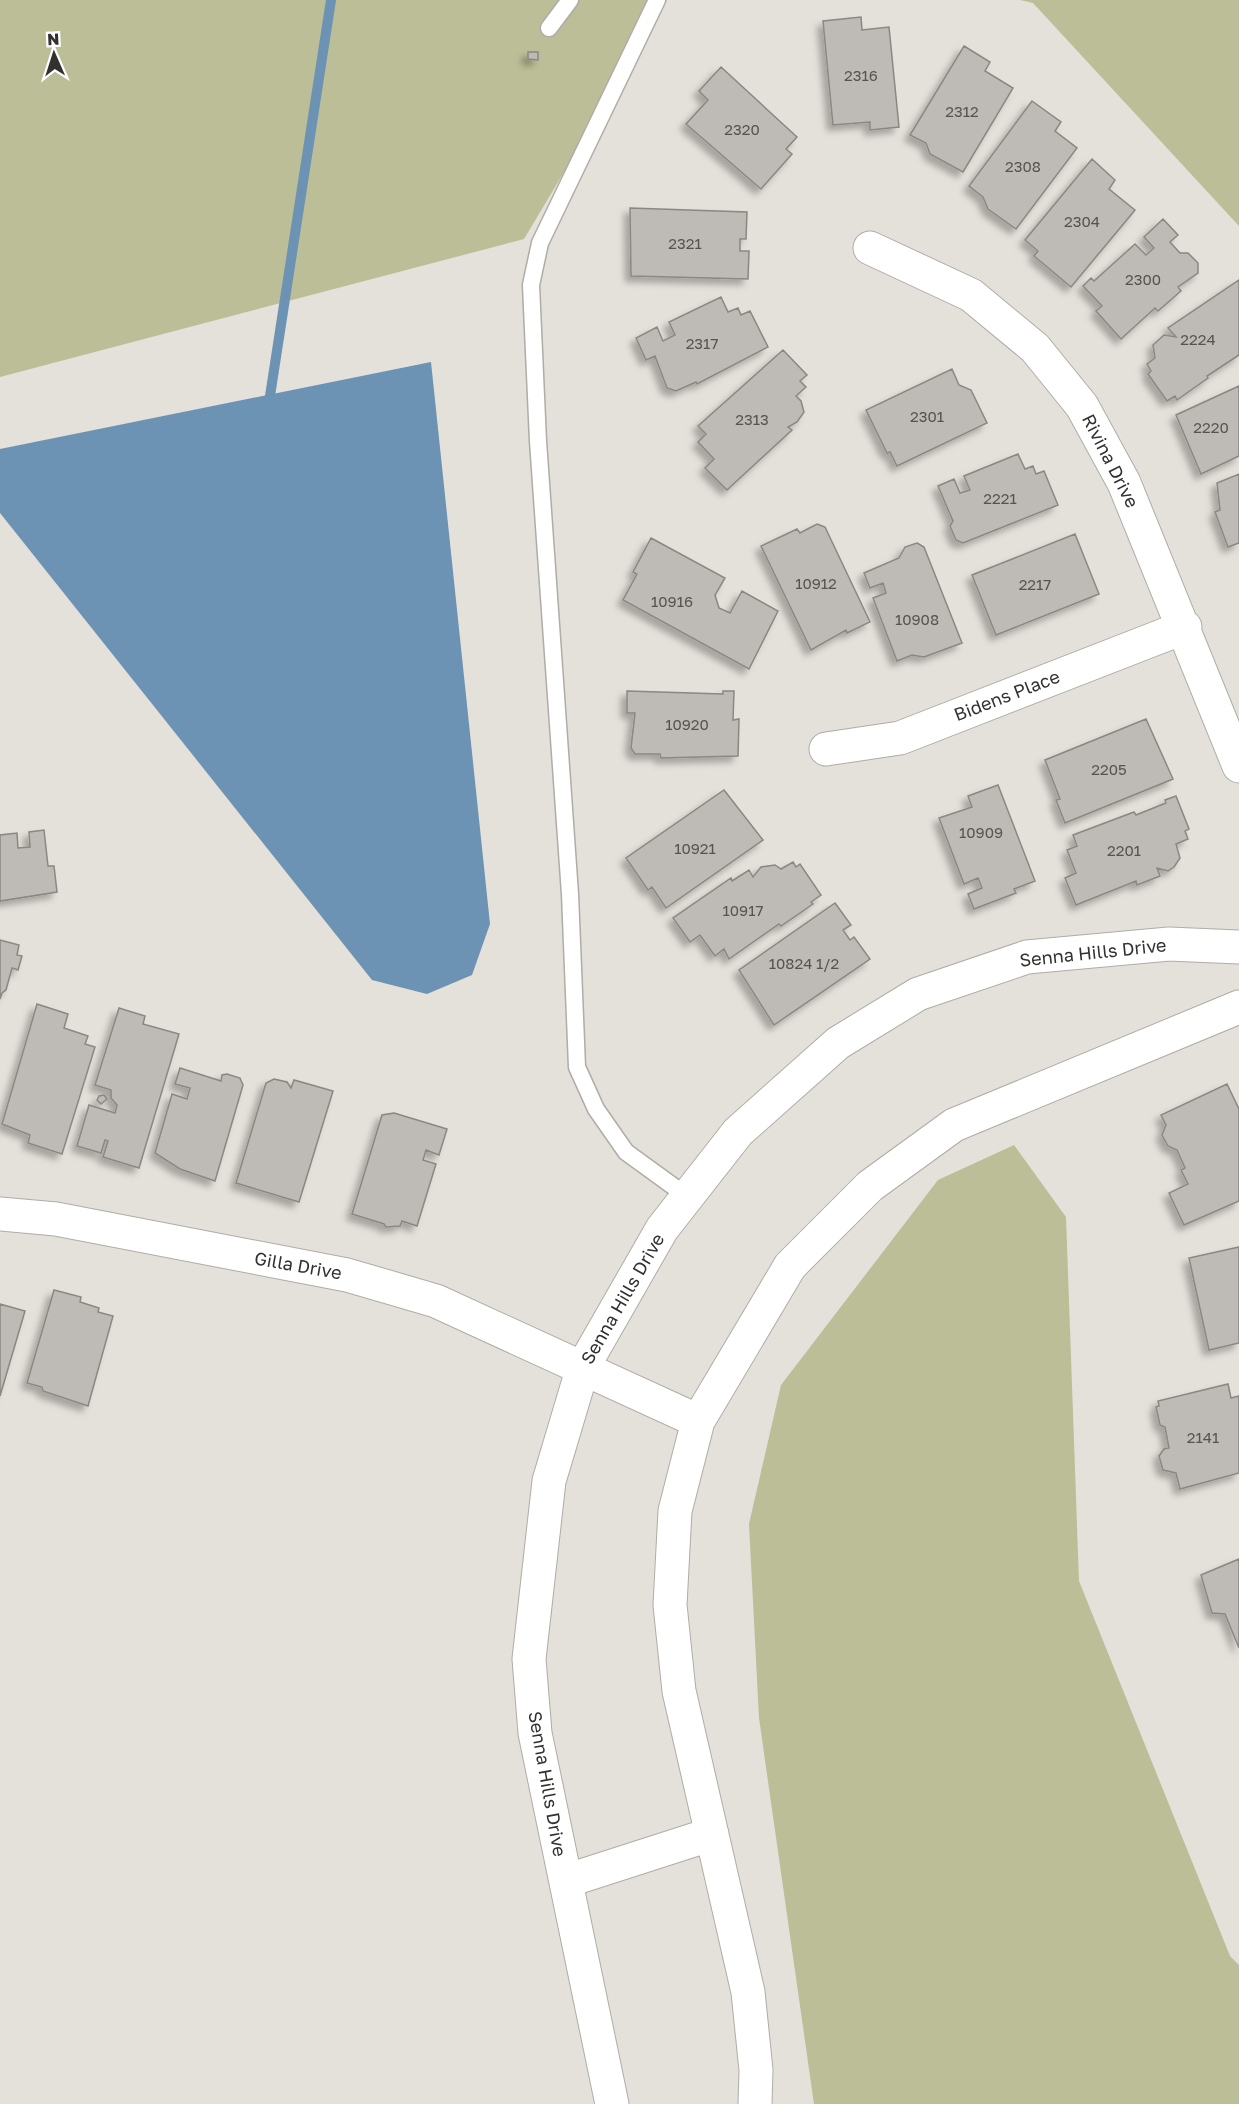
<svg xmlns="http://www.w3.org/2000/svg" width="1239" height="2104" font-family="'Golos Text',sans-serif">
<defs>
<filter id="shadow"><feDropShadow dx="-5.5" dy="5.5" stdDeviation="3" flood-color="#0004"/></filter>
</defs>
<rect width="100%" height="100%" fill="#e4e0da"/>
<path fill="#bbbe97" d="M0,0H667L524,239L0,377Z
M1020,0H1239V226L1033,3Z
M1014,1145L1066,1217L1079,1581L1230,1956L1239,1965V2104H814L759,1718L749,1524L781,1385L938,1180Z"/>
<path fill="#6c92b4" d="M431,362L490,924L472,975L427,994L372,980L0,513V449Z"/>
<g fill="none" stroke-linecap="round" stroke-linejoin="round">
<path stroke="#6c92b4" stroke-width="10" d="M268,409L331,0"/>
</g>
<path fill="#bebab5" stroke="#8b8782" stroke-width="1.5" filter="url(#shadow)" d="M861,17L862,30L889,27L899,127L870,130V122L833,125L823,21Z
M964,46L990,62L985,71L1013,88L963,172L930,154L926,143L910,135Z
M528,52H538V60L528,59Z
M721,67L797,137L786,149L792,154L761,189L686,124L708,100L699,91Z
M1032,101L1061,122L1055,131L1077,148L1016,229L988,209L983,197L969,186Z
M1092,159L1115,180L1109,189L1135,210L1071,287L1034,256L1038,251L1025,240Z
M630,208L747,212L746,239H740V251H749L748,279L631,276Z
M1163,219L1178,235L1170,242L1180,253H1188L1198,263V273L1178,287L1181,291L1158,311L1155,308L1121,339L1096,311L1102,306L1083,286L1091,278L1094,281L1135,244L1146,255L1154,248L1144,237Z
M1239,280V355L1207,376L1208,378L1177,400L1175,396L1167,401L1148,374L1151,371L1147,364L1155,358L1153,345L1164,335L1176,337L1168,328Z
M721,297L728,312L738,308L741,315L750,311L768,347L697,384L696,382L676,391L667,388L655,356L646,360L636,338L657,327L663,341L675,335L669,322Z
M783,350L807,375L800,381L806,387L796,396L801,401L804,412L797,422L788,427L792,430L727,490L705,468L714,459L698,442L706,434L698,426Z
M952,369L959,385L971,390L987,423L897,466L890,452L887,453L866,410Z
M1239,386V456L1201,474L1176,415Z
M1018,454L1025,469L1033,466L1036,474L1044,471L1058,505L963,543L956,540L950,526L953,521L938,486L954,479L960,493L970,490L964,476Z
M1239,474V543L1228,547L1215,512L1220,510L1217,483Z
M817,524L825,527L870,622L847,633L846,630L811,650L761,546L797,529L800,533Z
M1075,534L1099,594L996,635L972,575Z
M651,538L725,578L715,595L719,608L730,613L742,591L778,611L749,669L623,600L637,574L633,572Z
M917,543L924,547L962,643L924,657L912,655L897,661L873,598L886,593L883,583L870,588L864,573L899,558L905,547Z
M627,691L723,694V691H734L733,720L739,719L738,756L661,758L660,754H635L631,748L635,713H627Z
M1146,719L1173,779L1065,823L1056,800L1060,799L1045,760Z
M998,785L1035,881L1014,889L1016,893L974,909L968,894L982,888L978,878L964,884L939,818L972,807L968,796Z
M724,790L763,840L666,908L652,887L648,890L626,858Z
M1176,796L1189,829L1185,831L1188,839L1176,844L1180,858L1174,867L1168,871L1157,868L1160,876L1137,885L1136,881L1076,905L1065,878L1076,873L1067,850L1077,846L1073,835L1134,812L1136,815L1166,803L1165,800Z
M44,830L48,866H54L57,892L0,901V835L17,833L18,848L30,847L29,832Z
M793,862L796,867L800,864L821,895L811,902L813,904L781,926L779,924L729,959L724,949L715,956L700,935L690,942L673,918L731,878L732,881L749,870L753,877L761,867L775,865L781,869Z
M835,903L851,925L843,930L850,940L854,937L870,959L774,1025L739,970Z
M0,940L19,945L17,955L22,956L18,970L12,968L6,990L2,993L0,999Z
M37,1004L68,1014L64,1028L88,1036L85,1044L95,1047L62,1154L28,1143L30,1135L2,1124Z
M119,1008L145,1016L143,1024L179,1034L139,1168L103,1157L108,1141L105,1140L101,1153L77,1146L89,1105L115,1113L117,1105L111,1098V1090L95,1085Z
M180,1068L221,1081L222,1075L227,1074L240,1078L243,1085L215,1181L180,1169L155,1153L172,1094L187,1099L190,1088L175,1084Z
M274,1079L287,1082L291,1088L294,1080L333,1091L299,1202L236,1183L266,1083Z
M1227,1084L1239,1109V1201L1184,1225L1169,1193L1188,1184L1181,1170L1185,1168L1177,1150L1168,1146L1162,1135L1166,1125L1161,1115Z
M104,1095L107,1099L101,1104L97,1100L99,1096Z
M394,1113L447,1129L439,1155L426,1150L423,1160L436,1164L417,1226L402,1221L400,1226L386,1227L384,1224L352,1214L382,1115Z
M1239,1247V1343L1209,1350L1189,1258Z
M54,1290L81,1297L80,1302L99,1308L98,1312L113,1316L88,1406L43,1391L42,1387L27,1383Z
M0,1304L25,1311L0,1396Z
M1228,1384L1231,1398L1239,1396V1473L1180,1489L1176,1473L1163,1470L1159,1456L1164,1449L1169,1448L1165,1427L1160,1425L1156,1407L1159,1406L1158,1401Z
M1239,1559V1648L1225,1614L1212,1613L1201,1575Z"/>
<g fill="none" stroke-linecap="round" stroke-linejoin="round">
<g stroke="#b0aca6" stroke-width="19">
<path id="service" d="M657,0L540,243L531,285L538,441L570,894L577,1067L596,1109L626,1152L688,1197
M549,28L570,0"/>
</g>
<g stroke="#b0aca6" stroke-width="35">
<path id="minor" d="M870,248L971,295L1035,348L1082,406L1124,483L1239,766
M826,749L900,738L1185,627
M0,1214L56,1219L347,1275L436,1301L698,1421
M566,1881L712,1834
M612,2104L535,1733L529,1659L549,1481L583,1367L662,1229L738,1132L838,1043L918,994L1027,957L1169,944L1239,947
M755,2104L756,2070L748,1992L679,1691L670,1605L675,1511L698,1421L790,1266L870,1186L954,1125L1239,1007"/>
</g>
<use href="#service" stroke="#fff" stroke-width="16"/>
<use href="#minor" stroke="#fff" stroke-width="33"/>
</g>
<g text-anchor="middle" stroke-width="5" stroke-linejoin="round" paint-order="stroke">
<g font-size="15" fill="#565350">
<text x="861" y="81">2316</text>
<text x="962" y="117">2312</text>
<text x="742" y="135">2320</text>
<text x="1023" y="172">2308</text>
<text x="1082" y="227">2304</text>
<text x="685" y="249">2321</text>
<text x="1143" y="285">2300</text>
<text x="1198" y="345">2224</text>
<text x="702" y="349">2317</text>
<text x="927" y="422">2301</text>
<text x="752" y="425">2313</text>
<text x="1211" y="433">2220</text>
<text x="1000" y="504">2221</text>
<text x="816" y="589">10912</text>
<text x="1035" y="590">2217</text>
<text x="672" y="607">10916</text>
<text x="917" y="625">10908</text>
<text x="687" y="730">10920</text>
<text x="1109" y="775">2205</text>
<text x="981" y="838">10909</text>
<text x="695" y="854">10921</text>
<text x="1124" y="856">2201</text>
<text x="743" y="916">10917</text>
<text x="804" y="969">10824 1/2</text>
<text x="1203" y="1443">2141</text>
</g>
<g font-size="18" fill="#33312f" stroke="#fff">
<text transform="translate(1110 461) rotate(63)" y="6">Rivina Drive</text>
<text transform="translate(1007 696) rotate(-21)" y="6">Bidens Place</text>
<text transform="translate(1093 953) rotate(-6)" y="6">Senna Hills Drive</text>
<text transform="translate(298 1266) rotate(10)" y="6">Gilla Drive</text>
<text transform="translate(623 1299) rotate(-60)" y="6">Senna Hills Drive</text>
<text transform="translate(547 1784) rotate(80)" y="6">Senna Hills Drive</text>
</g>
</g>
<g transform="translate(54 54) rotate(357)" stroke="#ffffff" stroke-width="4.5" paint-order="stroke">
<path d="M0-4.5L10 22L0 15L-10 22Z" fill="#33312f"/>
<text y="-9" font-size="16" font-weight="bold" text-anchor="middle" fill="#33312f">N</text>
</g>
</svg>
